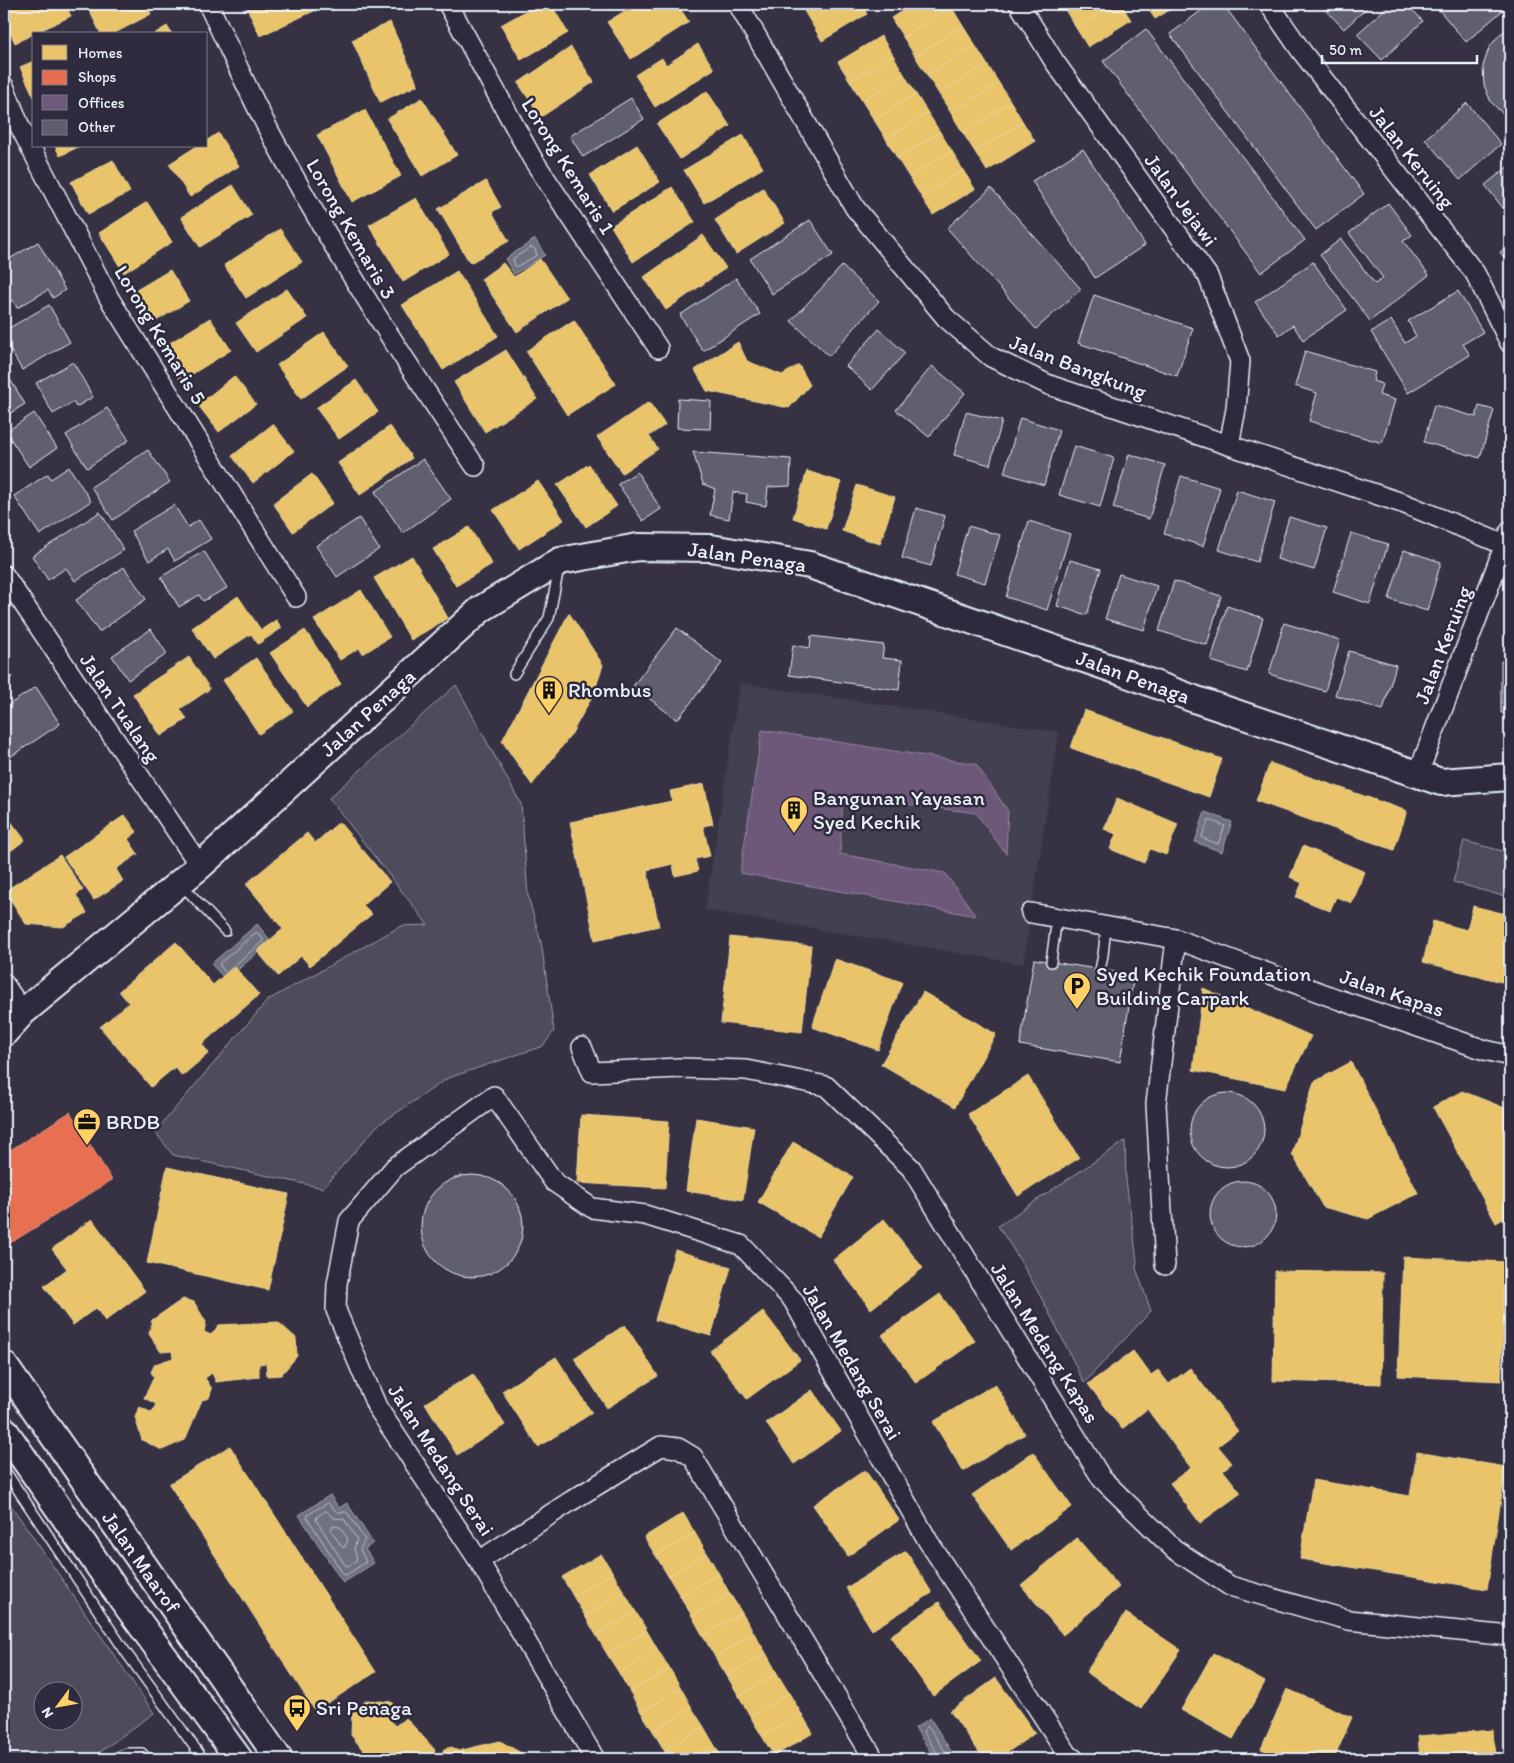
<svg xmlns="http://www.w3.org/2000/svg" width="1514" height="1763" font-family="Itim,sans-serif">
<rect width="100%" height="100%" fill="#363244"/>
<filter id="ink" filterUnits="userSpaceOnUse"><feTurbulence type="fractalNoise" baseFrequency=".02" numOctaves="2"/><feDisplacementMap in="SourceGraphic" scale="10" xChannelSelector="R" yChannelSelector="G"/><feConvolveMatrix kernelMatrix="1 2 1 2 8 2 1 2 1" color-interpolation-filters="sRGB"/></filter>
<g filter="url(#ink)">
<path fill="#433f51" d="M740,683L1059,732L1023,964L705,910Z"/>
<path fill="#4d4b5c" stroke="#9a9eaa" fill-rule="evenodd" d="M456,685L521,804L528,896L541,942L554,1031L543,1046L448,1078L377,1126L323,1188L173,1155L155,1132L268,1000L401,926L428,925L329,798Z
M1464,841L1510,853V898L1453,882Z
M1125,1141L1126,1180L1137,1260L1136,1268L1151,1311L1084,1383C1058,1329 1032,1276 998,1226Z
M4,1495L154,1713L90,1759H4ZM42,1690H72V1720H42Z"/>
<path fill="#70717f" stroke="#a0a4af" d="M535,239L545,255L514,274L505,259Z
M1205,812L1232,822L1222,852L1195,842Z
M257,924L271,941L226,980L211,964Z
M330,1495L339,1508L347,1503L373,1543L365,1549L374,1563L343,1583L299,1515Z
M930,1718L956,1759H935L915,1728Z"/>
<path fill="#e9c46a" stroke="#e9d295" d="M4,4H65L71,16L15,43L4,19Z
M86,4H146L151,14L113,34H101Z
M245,4H313L316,10L260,36Z
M538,4H551L568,33L521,60L501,25Z
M636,4H677L689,22L631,59L607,22Z
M800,4H839L810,21Z
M839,4H861L867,14L822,41L810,21Z
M913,4H950L951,6L903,37L891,18Z
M1071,4H1113L1076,28L1064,8Z
M1113,4H1121L1131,20L1088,47L1076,28Z
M1145,4H1179L1155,19Z
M951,6L963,26L915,56L903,37Z
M390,22L418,85L380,102L352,40Z
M167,26L172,34H154Z
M963,26L975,45L927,75L915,56Z
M881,36L893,55L850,81L838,62Z
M698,44L714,69L655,107L635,75L662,58L666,65Z
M975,45L987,64L939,94L927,75Z
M571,47L594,82L541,117L518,83Z
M893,55L904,74L862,101L850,81Z
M34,61V97L20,67Z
M987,64L999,83L951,113L939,94Z
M904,74L916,94L874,120L862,101Z
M999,83L1011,102L963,133L951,113Z
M707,91L730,126L680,159L657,124Z
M916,94L928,113L886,139L874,120Z
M422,98L457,155L422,176L387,119Z
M1011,102L1023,122L975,152L963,133Z
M365,110L401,176L352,202L317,135Z
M928,113L940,132L897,158L886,139Z
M1023,122L1035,141L987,171L975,152Z
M940,132L952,151L909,177L897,158Z
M218,133L239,166L190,197L169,164L197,146H206V141Z
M743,135L763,168L704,203L684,170Z
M637,145L660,182L612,211L590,175Z
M55,146H80L60,156Z
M952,151L963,170L921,196L909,177Z
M113,160L130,192L88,214L71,182Z
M963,170L975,189L933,215L921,196Z
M486,181L501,207L492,212L509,241L470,263L438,209Z
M233,185L252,215L200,247L181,217Z
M672,187L695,222L633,262L611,226Z
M763,188L785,223L736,254L715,220Z
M416,198L449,254L403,282L369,225Z
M147,202L172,242L124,273L99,233Z
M280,229L302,262L246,298L224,265Z
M703,235L726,268L666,310L644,277Z
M540,259L567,298L517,332L481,279L503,263L514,277Z
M170,270L189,301L151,324L133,292Z
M457,271L498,336L443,370L402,305Z
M287,289L307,318L256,352L236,323Z
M210,318L231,350L181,381L160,349Z
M574,320L616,384L567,415L526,351Z
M324,332L348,366L301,399L277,365Z
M738,342L747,361L782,375L799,365L810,385L789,408L707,391L695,370Z
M506,350L537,399L485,432L454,382Z
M234,376L256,404L219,432L198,405Z
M356,380L378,412L339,439L316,408Z
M649,402L665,425L649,436L658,449L622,473L597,437Z
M273,424L294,451L253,483L232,456Z
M390,426L412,458L360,495L338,463Z
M589,464L617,506L586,527L557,485Z
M807,471L841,482L826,529L793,518Z
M312,474L333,503L293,532L273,503Z
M538,481L564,520L519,549L493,510Z
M857,485L895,497L880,544L842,531Z
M469,527L492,564L456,586L433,549Z
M412,556L448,618L411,640L374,578Z
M361,590L390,637L363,654L359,648L340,660L314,620Z
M238,596L261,630L276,620L282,628L258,644L251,634L213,659L192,628Z
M569,613L603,665L594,693L571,735L532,785L502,741Z
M305,630L341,684L307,707L270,653Z
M189,657L210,689L180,709L187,719L161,736L133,694Z
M256,658L293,711L259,734L223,680Z
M1084,710L1222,759L1209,797L1071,748Z
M1270,763L1407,811L1394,850L1256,801Z
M704,784L713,824L703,826L710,856L695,859L698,871L675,876L673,864L647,870L659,926L595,940L570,822L672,801L670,791Z
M1117,798L1178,824L1166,855L1150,849L1144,863L1110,849L1116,834L1104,829Z
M4,812L25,840L4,856Z
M125,815L137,832L128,839L138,854L116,869L123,881L94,900L64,857Z
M339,822L390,882L363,905L372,914L310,966L301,956L278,976L257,951L283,929L246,884L307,833L315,843Z
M1303,846L1365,872L1352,903L1336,897L1330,911L1296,897L1302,883L1290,877Z
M60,855L83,890L76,895L87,913L63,927L26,924L5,891Z
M1473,906L1510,915V984L1423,962L1433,921L1467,930Z
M730,937L811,946L802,1032L721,1023Z
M176,942L213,985L234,966L259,995L202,1044L209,1053L182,1076L175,1067L151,1087L100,1027L129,1003L119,991Z
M835,959L902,982L878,1050L812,1027Z
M1203,988L1311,1036L1285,1089L1193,1070Z
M923,992L996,1034L955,1107L881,1064Z
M1351,1062L1418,1193L1368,1219L1323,1207L1292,1154L1314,1082Z
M1028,1076L1079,1158L1018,1196L968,1114Z
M1462,1091L1510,1110V1215L1496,1223L1433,1107Z
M581,1115L669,1121L665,1188L577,1183Z
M696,1118L754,1127L743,1200L686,1191Z
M793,1142L853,1177L818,1237L758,1202Z
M167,1167L289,1194L268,1290L147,1263Z
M92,1219L145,1291L105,1321L96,1308L73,1325L44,1286L67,1269L52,1249Z
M884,1219L923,1268L871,1309L833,1260Z
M675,1250L731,1267L711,1336L655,1320Z
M1403,1257L1506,1262L1501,1381L1398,1376Z
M1275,1271L1383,1273L1381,1384L1273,1381Z
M940,1294L975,1341L916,1383L882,1335Z
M183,1299L194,1302L206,1322L204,1332L211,1335L219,1325L278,1322L296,1338L297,1356L281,1375L267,1376L266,1363L259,1364V1377L216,1382L212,1373L205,1378L212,1389L209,1398L202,1400L185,1440L162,1450L142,1440L135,1417L140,1407L152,1413L156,1404L144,1398L154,1377L151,1372L155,1364L173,1358L172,1351L161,1352L149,1334L152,1320Z
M763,1311L800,1360L747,1399L710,1351Z
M625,1325L658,1376L607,1408L574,1358Z
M1133,1351L1151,1375L1158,1370L1169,1384L1190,1368L1238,1431L1218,1446L1232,1463L1223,1470L1241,1493L1200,1523L1170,1483L1191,1468L1147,1409L1122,1429L1088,1384Z
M556,1357L592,1413L538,1447L502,1391Z
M473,1374L505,1425L457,1455L425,1403Z
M995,1384L1025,1434L963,1471L933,1422Z
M812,1390L841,1431L794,1464L766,1423Z
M230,1446L376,1672L315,1711L169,1484Z
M1033,1452L1072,1507L1011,1550L972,1495Z
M1417,1452L1506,1467L1487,1589L1300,1559L1313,1480L1410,1496Z
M865,1470L899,1520L848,1556L813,1505Z
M683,1513L695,1533L656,1556L644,1537Z
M695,1533L707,1553L668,1576L656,1556Z
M1077,1538L1119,1587L1063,1635L1021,1585Z
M906,1551L932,1593L872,1630L846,1588Z
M707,1553L719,1574L680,1596L668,1576Z
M601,1554L613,1573L573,1596L562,1577Z
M613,1573L624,1592L585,1616L573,1596Z
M719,1574L730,1594L692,1616L680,1596Z
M624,1592L636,1612L596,1635L585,1616Z
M730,1594L742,1613L703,1636L692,1616Z
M939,1602L981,1661L933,1696L890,1636Z
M636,1612L647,1631L607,1654L596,1635Z
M742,1613L754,1633L715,1657L703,1636Z
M1126,1613L1181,1650L1141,1709L1086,1672Z
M647,1631L658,1650L619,1673L607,1654Z
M754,1633L766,1653L727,1676L715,1657Z
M658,1650L670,1669L630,1692L619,1673Z
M766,1653L777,1673L739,1696L727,1676Z
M1213,1653L1265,1682L1233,1739L1181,1710Z
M670,1669L681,1688L641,1712L630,1692Z
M777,1673L789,1693L750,1716L739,1696Z
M996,1678L1035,1733L998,1759H984L950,1711Z
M681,1688L692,1708L653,1731L641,1712Z
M1287,1689L1352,1717L1334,1759H1286L1261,1749Z
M789,1693L801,1713L762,1736L750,1716Z
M367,1700L391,1702L400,1713L391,1721L395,1726L406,1718L435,1750L431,1759H433H370L351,1735L352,1712Z
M692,1708L704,1727L664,1750L653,1731Z
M801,1713L813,1733L774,1756L762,1736Z
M704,1727L715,1746L693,1759H669L664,1750Z
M1493,1730L1495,1759H1420L1418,1736Z
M500,1741L523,1754L524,1759H439L444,1749L452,1747L458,1751Z
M715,1746L723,1759H693Z"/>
<path fill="#e76f51" stroke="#e79683" d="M70,1112L112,1180L4,1247V1154Z"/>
<path fill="#6d597a" stroke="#9287a0" d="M762,730L976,764L1008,811L1006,854L976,813L843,796L840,854L945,873L976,916L740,873Z"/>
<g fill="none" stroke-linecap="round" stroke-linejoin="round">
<path stroke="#b8bec8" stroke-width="1" d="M532,247L535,249L537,255L518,266H515L513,259Z
M1209,820L1225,826L1218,844L1202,838Z
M225,972L220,966V963L255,933H258L263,939V941L235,965
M328,1503L337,1512H347L365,1540L360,1549L366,1562L346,1575L343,1574L307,1517L308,1515Z
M326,1511L334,1518L344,1519L357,1539L354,1549L357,1560L348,1566L345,1565L316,1520L317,1517Z
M333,1526L340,1527L348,1539L345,1547H342L331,1530Z
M939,1759L938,1755L923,1731L927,1727H929L950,1759"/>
</g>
<path fill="#605e6e" stroke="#e8f1f8" d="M1210,4H1223L1364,194L1316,230L1170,34Z
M1320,4H1371L1344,29Z
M1390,4H1407L1423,21L1382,60L1357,34Z
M1434,4H1510L1466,42Z
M1510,28V118L1504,115L1491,102L1484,85L1483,66L1489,48L1500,34Z
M1146,29L1305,240L1261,273L1103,61Z
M631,98L644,119L583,157L570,136Z
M1467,103L1501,144L1460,180L1425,139Z
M1083,149L1145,245L1095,278L1032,181Z
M1510,165V217L1485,185Z
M991,188L1081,289L1036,329L947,228Z
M1388,203L1412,235L1403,241L1429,275L1370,321L1320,255L1341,239L1375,284L1383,278L1349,233Z
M810,220L833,255L772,294L750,259Z
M38,242L65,290L53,298L48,290L17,308L13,300L4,306V262Z
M1510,244V266L1500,252Z
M1313,262L1347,310L1303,340L1293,325L1279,335L1255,302Z
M842,266L879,301L829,356L791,321Z
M736,278L760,314L703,351L680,315Z
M1458,291L1483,332L1463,344L1470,355L1408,393L1371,332L1391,320L1405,343L1416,336L1408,321Z
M1094,295L1193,328L1177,376L1078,343Z
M49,305L70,342L22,370L4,339V331Z
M879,329L905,353L872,390L846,366Z
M1305,351L1375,372L1373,381L1382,384L1379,395L1395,400L1382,443L1309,421L1317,393L1295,386Z
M73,362L93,397L76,407L73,402L53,414L36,383Z
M932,366L965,393L929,437L896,410Z
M4,371H5L25,404L4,417Z
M678,399L711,401L710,429L677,428Z
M1434,405L1476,417L1479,406L1494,410L1480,458L1424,442Z
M107,408L129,440L87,468L66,435Z
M966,412L1002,421L990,465L954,455Z
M34,413L57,448L29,467L6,432Z
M1020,418L1059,430L1044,485L1004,473Z
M1074,446L1114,458L1100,507L1059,495Z
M148,450L170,482L113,520L91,487Z
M693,452L791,459L790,486L768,487L766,506L746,502L747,494L733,492L729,519L710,515L715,489L703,484Z
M1129,454L1165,465L1149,519L1113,508Z
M423,459L451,499L403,533L375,492Z
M69,467L91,501L40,535L14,496L48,474L51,479Z
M637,472L661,509L643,521L618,484Z
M1181,476L1220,488L1203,546L1164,534Z
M1237,490L1275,502L1257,562L1219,550Z
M174,505L188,527L199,520L211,539L175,561L168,549L149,561L131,531Z
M916,508L945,516L931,566L902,558Z
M100,512L124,550L75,581L66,568L48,580L32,556Z
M1289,517L1327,528L1314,570L1277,559Z
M359,518L379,549L337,577L316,546Z
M1029,521L1070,534L1047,610L1006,597Z
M968,526L1000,535L985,583L954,574Z
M1351,533L1388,544L1370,604L1333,592Z
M1404,550L1441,562L1427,611L1389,599Z
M204,551L227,588L203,601L199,595L179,607L161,577Z
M1070,560L1101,569L1087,615L1057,606Z
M124,567L146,599L99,632L76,600Z
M1119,574L1157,586L1144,630L1105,619Z
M1174,581L1221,596L1207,645L1159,631Z
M1227,606L1263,618L1247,672L1211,661Z
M1284,623L1340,640L1325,691L1269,674Z
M677,628L722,663L677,720L633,686Z
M151,629L167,654L128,680L112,656Z
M811,636L884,645L882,658L902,660L899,690L789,675L793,645L810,648Z
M1349,651L1396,665L1383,710L1335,695Z
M1510,660V713H1501V661Z
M4,665L12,677L4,683Z
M36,687L60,724L4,761V708Z
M1034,959L1134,975L1120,1062L1020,1045Z
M1190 1130a37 37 0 1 1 74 0a37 37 0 1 1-74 0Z
M421 1226a51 51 0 1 1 102 0a51 51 0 1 1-102 0Z
M1210 1214a33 33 0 1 1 66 0a33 33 0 1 1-66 0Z"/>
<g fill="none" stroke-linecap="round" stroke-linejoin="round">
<g stroke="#e8f1f8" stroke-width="12">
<path id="lane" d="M514,674L549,618L559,568
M182,885L225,931
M1051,962L1057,917
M1100,970L1103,955L1106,928
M4,1469L125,1651L203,1759
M112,1759L127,1753H142L147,1759"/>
</g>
<g stroke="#e8f1f8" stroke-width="22">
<path id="street" d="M208,4C230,49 250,96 274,140C334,253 404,359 475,466
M448,4L532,158L658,348
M738,4L855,208L946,318L991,357L1049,385L1405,504L1505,545
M1019,4L1054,61L1208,276L1240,361L1236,409L1229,445
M1269,4L1302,52L1475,273L1510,343
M4,86L20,127L109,298L296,597
M4,575L200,866
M1418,774L1510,531
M1031,913L1176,939L1340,1000L1485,1050L1510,1056
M4,984L23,1012
M582,1047L592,1072L679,1068L746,1070L826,1086L911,1168L1102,1479L1174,1549L1230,1586L1348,1620L1510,1636
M1165,1265L1156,1104L1176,939
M479,1561L571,1501L661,1446L678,1448L693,1457L874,1759
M595,1759L479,1561L377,1407L336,1310L337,1284L349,1221L395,1167L494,1096L554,1182L592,1208L645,1215L741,1245L793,1300L928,1541L1069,1756L1074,1759"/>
</g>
<g stroke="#e8f1f8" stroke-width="30">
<path id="secondary" d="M4,1033L23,1012L200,866L481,609L560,561L638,547L711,548L810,565L1122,672L1194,699L1441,782L1510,777
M4,1365L279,1759
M4,1430L114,1588L239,1759"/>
</g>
<use href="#lane" stroke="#2f2a3d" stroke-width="9"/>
<use href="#street" stroke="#2f2a3d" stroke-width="19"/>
<use href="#secondary" stroke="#2f2a3d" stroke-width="26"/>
</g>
</g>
<defs>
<g id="building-pin" transform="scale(1.4375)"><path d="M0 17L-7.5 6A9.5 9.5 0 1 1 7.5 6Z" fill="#ffd166" stroke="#2f2a3d"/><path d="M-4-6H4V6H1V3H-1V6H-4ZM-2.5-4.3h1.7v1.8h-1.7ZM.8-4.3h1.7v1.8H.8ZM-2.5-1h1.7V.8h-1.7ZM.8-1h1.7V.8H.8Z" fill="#111"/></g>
<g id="parking-pin" transform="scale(1.4375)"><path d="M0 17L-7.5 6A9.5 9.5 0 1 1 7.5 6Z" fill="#ffd166" stroke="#2f2a3d"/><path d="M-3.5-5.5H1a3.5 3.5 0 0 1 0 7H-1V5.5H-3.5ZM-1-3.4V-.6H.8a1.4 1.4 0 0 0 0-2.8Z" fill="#111"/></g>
<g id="office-pin" transform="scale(1.4375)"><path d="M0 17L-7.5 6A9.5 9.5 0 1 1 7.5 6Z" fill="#ffd166" stroke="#2f2a3d"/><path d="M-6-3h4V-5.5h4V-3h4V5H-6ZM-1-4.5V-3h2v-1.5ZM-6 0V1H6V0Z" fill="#111"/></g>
<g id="bus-pin" transform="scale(1.4375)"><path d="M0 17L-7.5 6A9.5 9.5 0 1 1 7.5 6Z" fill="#ffd166" stroke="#2f2a3d"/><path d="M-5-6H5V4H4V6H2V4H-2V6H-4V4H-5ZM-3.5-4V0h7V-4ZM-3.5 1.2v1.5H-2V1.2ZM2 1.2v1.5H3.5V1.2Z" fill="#111"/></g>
</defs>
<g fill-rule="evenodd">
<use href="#building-pin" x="549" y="690"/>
<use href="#building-pin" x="794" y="810"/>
<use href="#parking-pin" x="1077" y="986"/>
<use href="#office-pin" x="87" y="1122"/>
<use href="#bus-pin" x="297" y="1708"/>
</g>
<g text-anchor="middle" stroke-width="5" stroke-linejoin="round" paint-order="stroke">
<g font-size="21" fill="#e8f1f8" stroke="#2f2a3d">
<text transform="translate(1412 157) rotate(52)" y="7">Jalan Keruing</text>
<text transform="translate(568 166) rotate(58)" y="7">Lorong Kemaris 1</text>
<text transform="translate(1181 200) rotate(54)" y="7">Jalan Jejawi</text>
<text transform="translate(351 229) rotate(60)" y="7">Lorong Kemaris 3</text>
<text transform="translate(160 335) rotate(59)" y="7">Lorong Kemaris 5</text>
<text transform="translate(1078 367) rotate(21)" y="7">Jalan Bangkung</text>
<text transform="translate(747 557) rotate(8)" y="7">Jalan Penaga</text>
<text transform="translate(1443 645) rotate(-69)" y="7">Jalan Keruing</text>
<text transform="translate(1133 677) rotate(20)" y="7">Jalan Penaga</text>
<text transform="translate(120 708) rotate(56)" y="7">Jalan Tualang</text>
<text transform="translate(368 713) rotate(-42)" y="7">Jalan Penaga</text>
<text transform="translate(1392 993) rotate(19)" y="7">Jalan Kapas</text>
<text transform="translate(1045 1343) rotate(58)" y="7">Jalan Medang Kapas</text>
<text transform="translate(852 1362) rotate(60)" y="7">Jalan Medang Serai</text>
<text transform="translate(441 1460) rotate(57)" y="7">Jalan Medang Serai</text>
<text transform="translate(141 1562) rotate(55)" y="7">Jalan Maarof</text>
</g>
<g font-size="21" fill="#e8f1f8" stroke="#2f2a3d" text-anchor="start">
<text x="568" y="697">Rhombus</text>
<text x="813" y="805">Bangunan Yayasan<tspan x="813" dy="24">Syed Kechik</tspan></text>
<text x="1096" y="981">Syed Kechik Foundation<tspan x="1096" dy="24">Building Carpark</tspan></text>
<text x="106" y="1129">BRDB</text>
<text x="316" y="1715">Sri Penaga</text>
</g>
</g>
<rect width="1514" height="1763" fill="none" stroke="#2f2a3d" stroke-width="20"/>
<rect x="10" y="10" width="1494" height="1743" fill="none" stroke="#e8f1f8" stroke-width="2" filter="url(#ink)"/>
<rect x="32" y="32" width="175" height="115" fill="#2f2a3d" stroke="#797a88"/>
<rect x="42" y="45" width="25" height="15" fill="#e9c46a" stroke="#797a88"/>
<text x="78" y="58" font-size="15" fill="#e8f1f8">Homes</text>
<rect x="42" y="70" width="25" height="15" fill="#e76f51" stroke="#797a88"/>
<text x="78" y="82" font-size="15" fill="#e8f1f8">Shops</text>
<rect x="42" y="95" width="25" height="15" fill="#6d597a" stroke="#797a88"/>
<text x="78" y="108" font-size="15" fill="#e8f1f8">Offices</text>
<rect x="42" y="120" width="25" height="15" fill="#605e6e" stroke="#797a88"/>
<text x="78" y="132" font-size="15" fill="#e8f1f8">Other</text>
<g transform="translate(58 1706) rotate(238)"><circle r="24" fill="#2f2a3d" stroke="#797a88"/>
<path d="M0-4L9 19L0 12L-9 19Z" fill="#ffd166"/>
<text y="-8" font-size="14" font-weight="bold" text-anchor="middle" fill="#e8f1f8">N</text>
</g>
<path d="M1322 55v8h155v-8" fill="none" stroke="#e8f1f8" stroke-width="2.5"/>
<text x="1329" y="55" font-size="15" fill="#e8f1f8" stroke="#2f2a3d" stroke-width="4" paint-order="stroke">50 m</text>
</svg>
